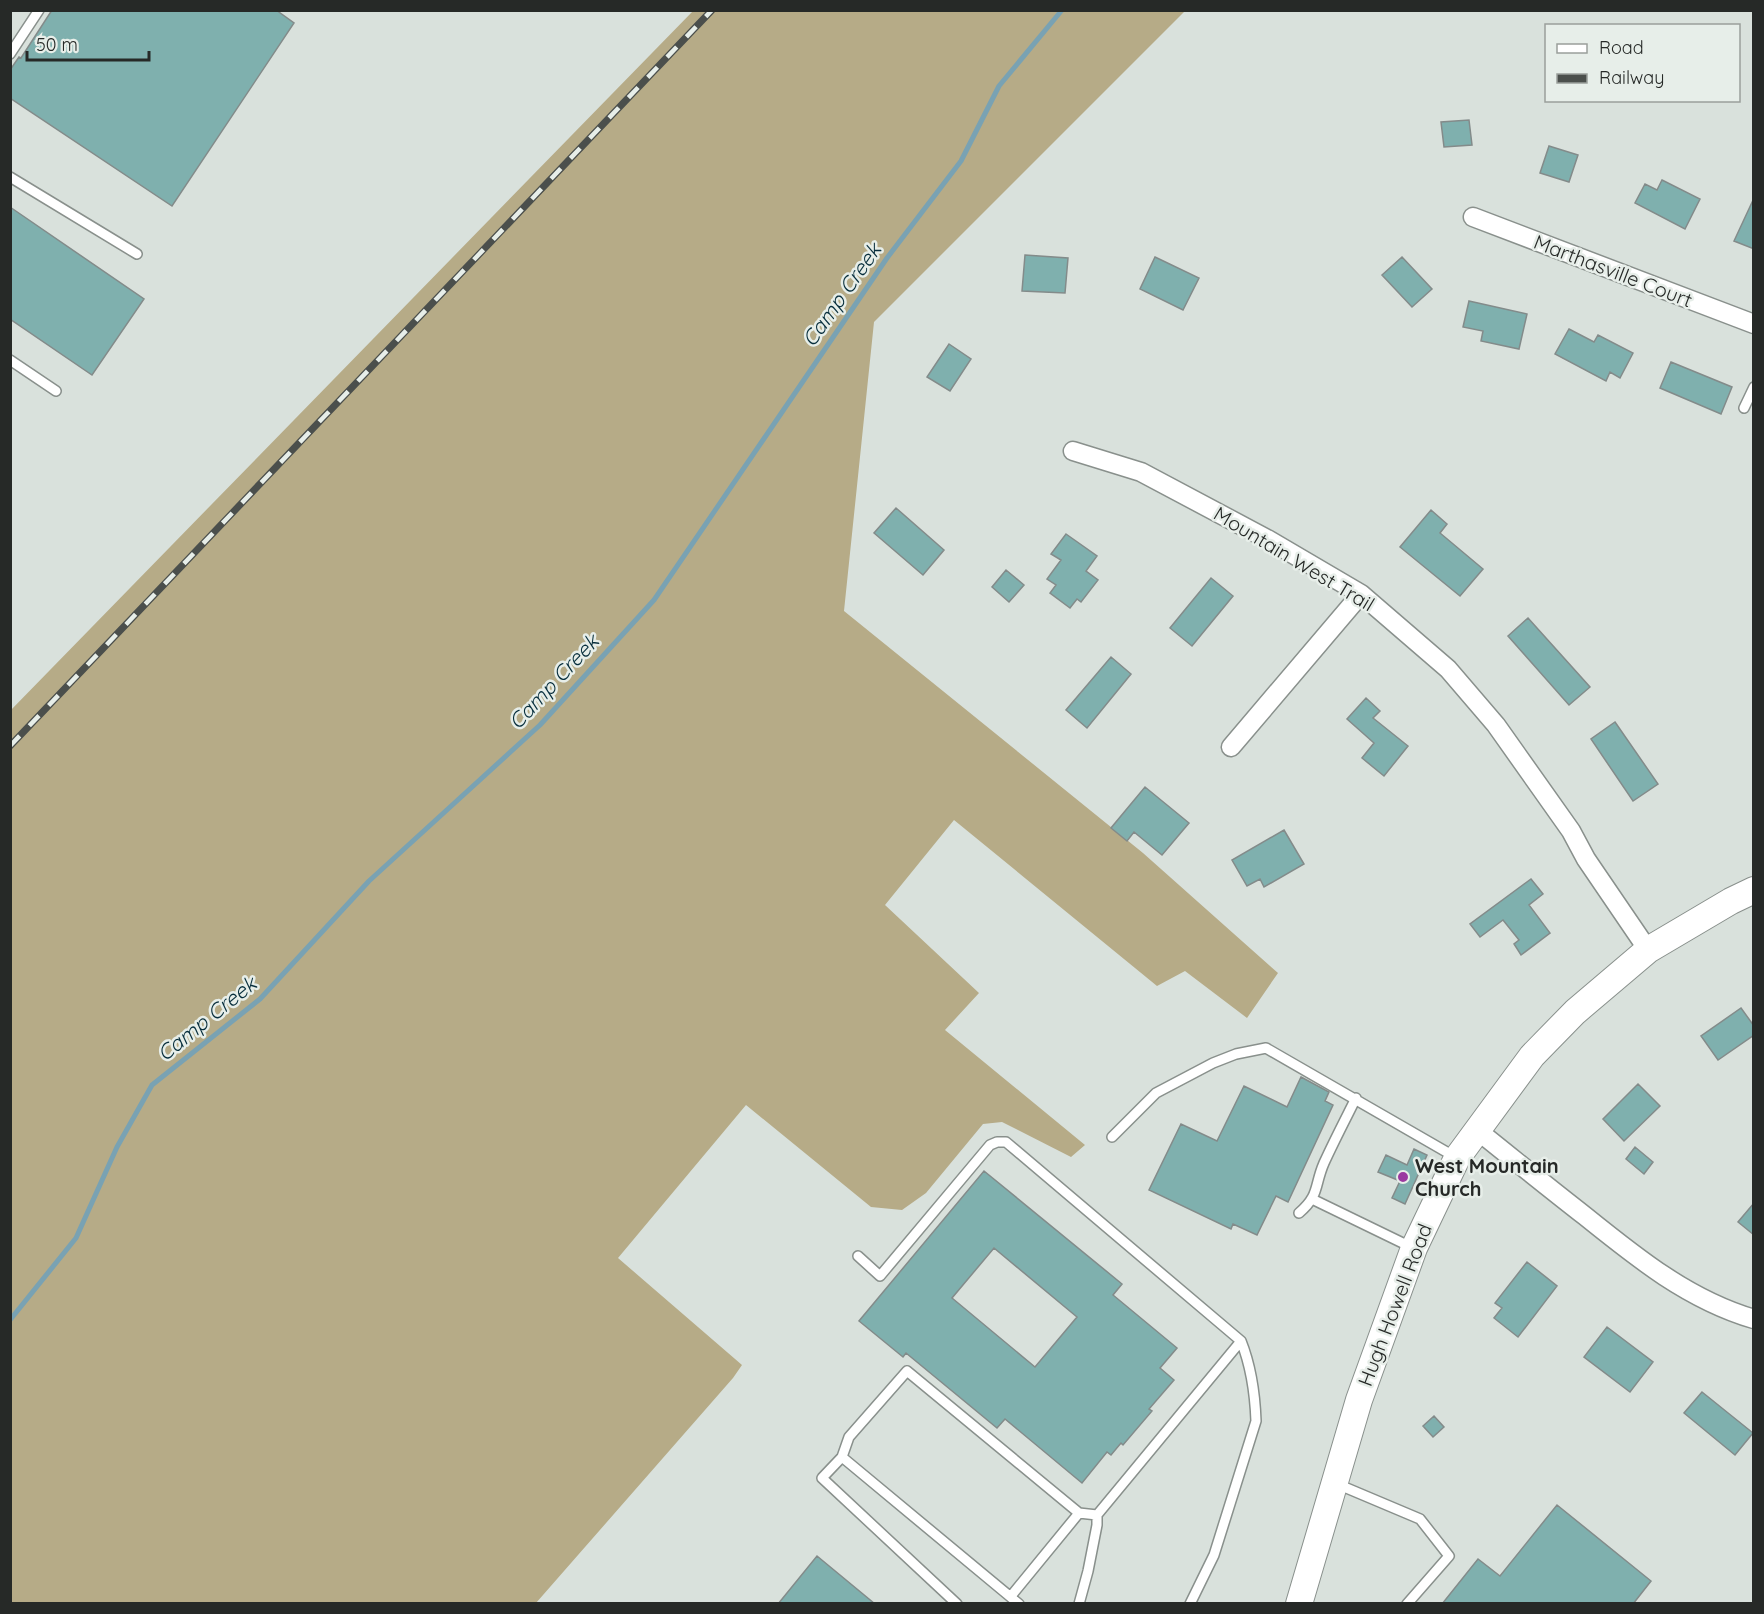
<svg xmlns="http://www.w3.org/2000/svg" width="1764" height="1614" font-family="Quicksand,sans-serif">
<rect width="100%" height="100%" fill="#d9e1dc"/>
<path fill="#b6ab87" d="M693,11H1185L874,322L844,611L1143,853L1278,973L1247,1018L1185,971L1157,986L954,820L885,905L979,993L945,1030L1085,1145L1071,1157L1002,1122L983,1124L926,1193L902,1210L871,1207L746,1105L618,1258L742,1365L733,1378L536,1603H11L10,711Z"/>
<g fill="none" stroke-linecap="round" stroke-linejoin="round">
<path stroke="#79a2b3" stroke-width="5" d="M10,1320L76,1238L117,1147L152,1085L260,999L369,881L540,725L654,600L887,258L961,161L999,86L1062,10"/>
</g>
<path fill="#7fb0ae" stroke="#838b8a" stroke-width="1.5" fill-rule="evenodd" d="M52,10H276L294,23L172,206L10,98V70L19,57L21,58Z
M1469,120L1472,145L1444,147L1441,122Z
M1549,146L1578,155L1569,182L1540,173Z
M1662,180L1700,199L1685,229L1635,203L1645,184L1657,190Z
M1754,198V249L1734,241Z
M10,207L144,299L92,375L10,319Z
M1025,255L1068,258L1065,293L1022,291Z
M1155,257L1199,278L1183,310L1140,289Z
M1402,257L1432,289L1412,307L1382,275Z
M1469,301L1527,314L1519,349L1481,341L1483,331L1463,327Z
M1569,329L1594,342L1598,335L1633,353L1620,378L1610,372L1606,381L1555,354Z
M949,344L971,359L950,391L927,377Z
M1671,362L1732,387L1721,414L1660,388Z
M896,508L944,550L923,575L874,533Z
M1431,510L1447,524L1440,533L1483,569L1460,596L1400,547Z
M1066,534L1097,556L1086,571L1098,580L1081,602L1077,599L1070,608L1050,593L1056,585L1047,579L1061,560L1051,554Z
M1006,570L1024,585L1009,602L992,587Z
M1211,578L1233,596L1192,646L1170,628Z
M1528,618L1590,687L1569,705L1508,636Z
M1111,657L1131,674L1087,728L1066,710Z
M1366,698L1380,711L1373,718L1408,746L1384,776L1362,758L1374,743L1347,719Z
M1615,722L1658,784L1633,801L1591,739Z
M1145,787L1189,823L1162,855L1134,832L1127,841L1111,828Z
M1284,830L1304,864L1264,887L1260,879L1247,886L1232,860Z
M1531,879L1543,894L1529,905L1550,933L1521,955L1514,944L1519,940L1503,920L1480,937L1470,924Z
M1741,1008L1754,1026V1035L1718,1060L1701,1036Z
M1301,1077L1329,1092L1325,1101L1333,1105L1288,1202L1276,1196L1257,1235L1233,1224L1231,1229L1149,1190L1181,1124L1217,1141L1244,1086L1287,1107Z
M1638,1084L1660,1106L1624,1141L1603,1119Z
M1635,1147L1653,1162L1644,1174L1626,1159Z
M1414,1149L1427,1155L1405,1204L1392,1198L1400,1181L1378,1172L1386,1155L1407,1165Z
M984,1171L1122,1284L1113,1295L1177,1348L1160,1368L1174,1380L1149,1409L1152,1411L1123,1445L1121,1443L1111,1455L1107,1452L1082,1483L1005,1419L997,1428L906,1353L903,1357L859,1321ZM994,1248L1077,1317L1035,1367L952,1298Z
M1754,1203V1235L1738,1222Z
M1527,1262L1557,1286L1518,1337L1494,1318L1502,1308L1495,1303Z
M1607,1327L1653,1362L1630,1392L1584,1357Z
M1702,1392L1753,1433L1735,1455L1684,1413Z
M1434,1416L1444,1427L1433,1437L1423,1426Z
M1557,1505L1651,1581L1633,1604H1442L1478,1559L1500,1576Z
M817,1556L875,1604H778Z"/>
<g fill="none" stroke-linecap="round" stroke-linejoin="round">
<g stroke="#89908c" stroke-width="12">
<path id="lane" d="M10,54L39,10
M10,177L137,254
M10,360L56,391
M1744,408L1754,387
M1112,1137L1156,1093L1213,1063L1236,1054L1266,1048L1457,1158
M1312,1199L1413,1248
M1299,1213C1320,1195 1314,1186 1324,1163C1334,1141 1345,1120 1356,1098
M858,1256L880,1276L990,1145L997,1142H1006L1241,1341C1251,1366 1255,1394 1256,1421L1214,1555L1190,1604
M842,1457L849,1437L907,1371L1079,1513L1097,1515
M1337,1484L1420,1519L1449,1556L1407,1604
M1011,1596L1079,1513
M957,1604L822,1478L842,1457L1019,1604
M1079,1604L1088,1571L1097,1525V1515L1241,1341"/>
</g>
<g stroke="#89908c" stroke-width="21">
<path id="street" d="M1473,217L1754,324
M1073,451L1141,472L1269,540L1361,594L1448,669L1496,725L1571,831L1586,859L1648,950
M1231,747L1361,594
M1477,1130C1513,1159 1549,1188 1585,1216C1637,1258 1689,1300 1754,1319"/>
</g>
<g stroke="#89908c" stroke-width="28">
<path id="secondary" d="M1299,1604L1359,1400L1414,1248L1457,1158L1532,1056L1575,1012L1648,950L1731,901L1754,890"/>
</g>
<use href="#lane" stroke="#fff" stroke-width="9"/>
<use href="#street" stroke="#fff" stroke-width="18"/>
<use href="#secondary" stroke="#fff" stroke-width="26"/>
<g stroke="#4b4f4c" stroke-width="7">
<path id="rail" d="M10,746L712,10"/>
</g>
<use href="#rail" stroke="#e7eee9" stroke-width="4.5" stroke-dasharray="14" stroke-linecap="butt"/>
</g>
<circle fill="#9b39a0" stroke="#e7eee9" stroke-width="2" cx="1403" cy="1177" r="6"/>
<g text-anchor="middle" stroke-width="5" stroke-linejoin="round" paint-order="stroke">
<g font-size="20" fill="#262927" stroke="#e7eee9">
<text transform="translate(1613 271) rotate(21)" y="7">Marthasville Court</text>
<text transform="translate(1294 559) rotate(31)" y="7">Mountain West Trail</text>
<text transform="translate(1395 1305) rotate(-69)" y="7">Hugh Howell Road</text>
</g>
<g font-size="20" font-weight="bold" fill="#262927" stroke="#e7eee9" text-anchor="start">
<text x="1415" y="1173">West Mountain<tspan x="1415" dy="23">Church</tspan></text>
</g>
<g font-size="21" font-style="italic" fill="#072e3c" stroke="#e7eee9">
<text transform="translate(842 295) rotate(-55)" y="7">Camp Creek</text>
<text transform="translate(554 682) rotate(-47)" y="7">Camp Creek</text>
<text transform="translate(207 1019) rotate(-39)" y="7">Camp Creek</text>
</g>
</g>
<rect width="1764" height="1614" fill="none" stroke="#262927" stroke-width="24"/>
<rect x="1545" y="24" width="195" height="78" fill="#e7eee9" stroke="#9a9f9b" stroke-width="1.5"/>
<rect x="1557" y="44" width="30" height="9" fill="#ffffff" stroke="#9a9f9b" stroke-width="1.5"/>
<text x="1599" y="54" font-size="18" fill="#262927">Road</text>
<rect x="1557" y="74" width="30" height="9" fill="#4b4f4c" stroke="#9a9f9b" stroke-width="1.5"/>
<text x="1599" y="84" font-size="18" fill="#262927">Railway</text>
<path d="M27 51v9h122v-9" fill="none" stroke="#262927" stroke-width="3"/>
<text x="36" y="51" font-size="18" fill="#262927" stroke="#e7eee9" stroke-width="4.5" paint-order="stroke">50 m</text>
</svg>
